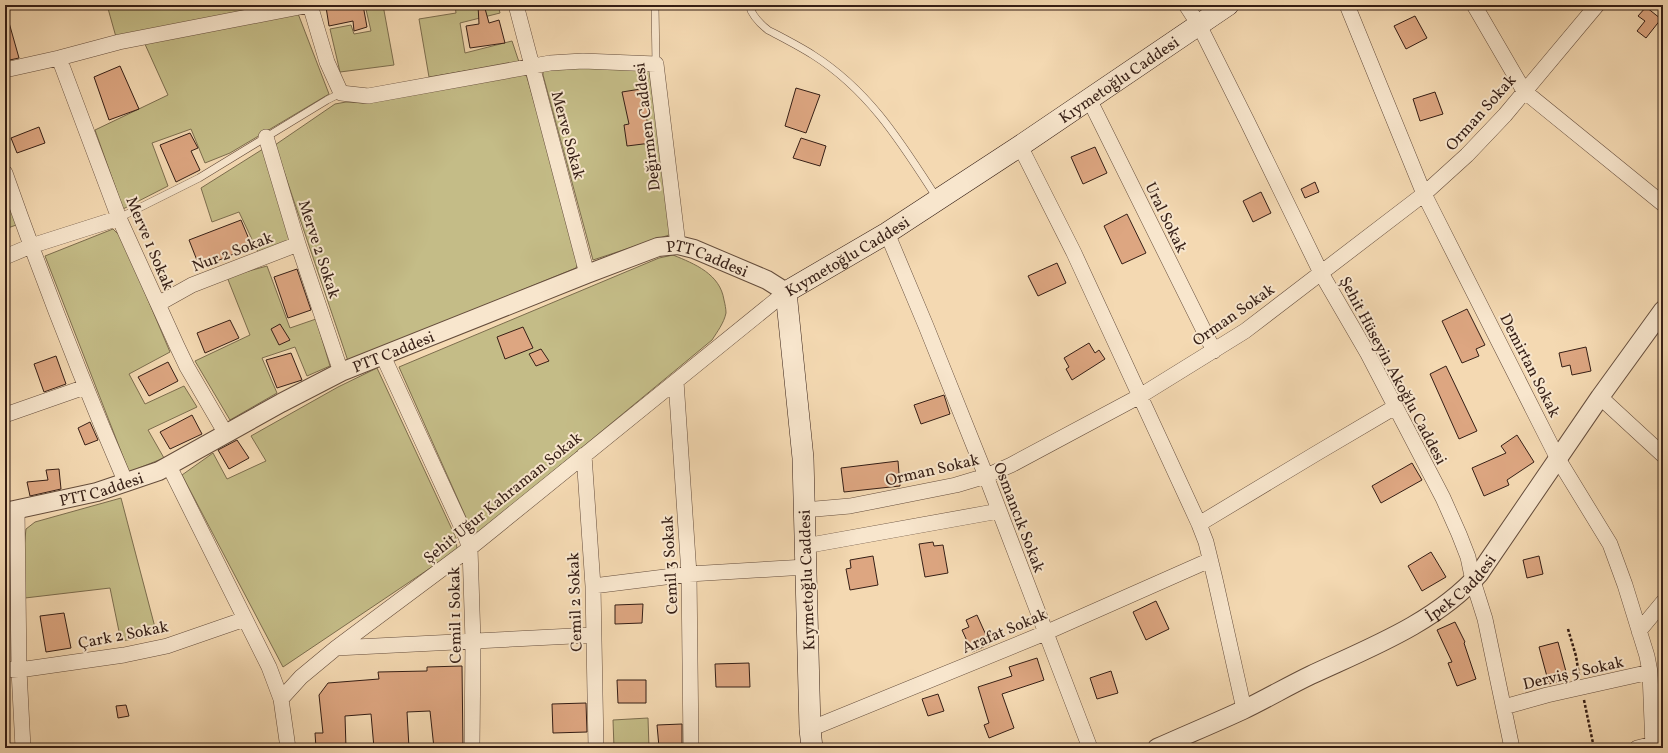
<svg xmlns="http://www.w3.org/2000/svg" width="1668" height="753" font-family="Vollkorn,serif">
<rect width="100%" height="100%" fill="#f4d9b2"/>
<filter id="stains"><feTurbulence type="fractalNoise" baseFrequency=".005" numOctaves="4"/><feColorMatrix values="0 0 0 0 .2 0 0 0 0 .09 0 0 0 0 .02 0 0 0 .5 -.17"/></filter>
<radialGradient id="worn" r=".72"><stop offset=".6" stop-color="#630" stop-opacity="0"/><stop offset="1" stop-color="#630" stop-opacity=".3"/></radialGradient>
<path fill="#c4bc87" stroke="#7c6d4e" d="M107,5H271L116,37Z
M365,5H383L394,65L340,72L330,29L351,25L354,34L371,31Z
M455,5H498L500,13L460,23L465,53L512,41L519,62L429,77L419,19L456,13Z
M297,11L329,94L230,153L205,163L191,129L152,143L168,186L123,209L95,130L168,95L144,42Z
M552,68L649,69L672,234L593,260L543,75V70Z
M526,74L580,258L576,268L348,361L275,145L335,104L346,102L364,103Z
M263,149L295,238L258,252L239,212L212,222L201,188Z
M5,187L19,224L5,229Z
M113,229L122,238L170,352L129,374L145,404L184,386L197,407L148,430L164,458L129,472L45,256Z
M673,255C695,264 720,274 724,300C725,304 726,309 726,313C724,323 717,332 712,340L487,526L478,532L472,531L399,367L659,258Z
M267,266L290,328L316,319L330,366L307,376L295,347L262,358L277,393L230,420L195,361L250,335L227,277Z
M377,368L456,538L457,550L283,667L182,475L213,453L227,479L266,461L251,436L338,387Z
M121,498L157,635L121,641L110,588L25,598L24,548L26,529L35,522Z
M648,718L649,748H614L613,720Z"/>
<path fill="#dda681" stroke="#351e15" d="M333,5H347L348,8L363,5L367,27L354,31L353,21L329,26L326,7Z
M478,5H484L489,23L499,20L505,43L470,48L466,26L479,24Z
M1646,7L1661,19L1646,38L1637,31L1645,21L1638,16Z
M1415,16L1427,38L1406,49L1394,26Z
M5,19H8L19,58L5,61Z
M120,66L139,109L109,120L94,77Z
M647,88L650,114L646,115L651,143L627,146L624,125L629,124L622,92Z
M796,88L820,95L806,133L785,126Z
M1435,92L1443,114L1420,121L1413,99Z
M39,127L45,143L17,153L11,138Z
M190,133L198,148L191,151L200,170L176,182L160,145Z
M801,138L826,146L820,166L793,158Z
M1095,147L1107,173L1083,184L1071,157Z
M1315,182L1319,192L1305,198L1301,189Z
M1261,192L1271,213L1253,222L1243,201Z
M1127,214L1146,253L1122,264L1104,226Z
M241,220L251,244L239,247L241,251L200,268L189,240Z
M1057,263L1066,283L1038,296L1028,276Z
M297,269L311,310L288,318L274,277Z
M1467,309L1485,345L1476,349L1479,356L1462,363L1442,321Z
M230,320L239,338L205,353L197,333Z
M280,324L290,340L279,345L271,329Z
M523,327L533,348L505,359L497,337Z
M1089,343L1095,353L1099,350L1105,359L1072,380L1066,369L1069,367L1064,358Z
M1586,347L1591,371L1572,375L1570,365L1562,367L1559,353Z
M541,349L549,361L536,366L529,354Z
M291,353L302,380L277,388L266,360Z
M56,356L66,384L44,392L34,364Z
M168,362L178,381L149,396L138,377Z
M1446,366L1477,431L1459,439L1430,374Z
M944,395L950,414L921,424L914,405Z
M192,415L202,434L170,449L160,432Z
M90,422L98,440L85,445L78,428Z
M1517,435L1534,462L1507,480L1509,485L1484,496L1472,468L1506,453L1501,446Z
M237,440L249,458L229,469L218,450Z
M898,461L900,486L844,492L841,468Z
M1412,463L1422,480L1381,503L1372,486Z
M59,469L61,489L30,496L27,482L48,480L46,470Z
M933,542L934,546L943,545L948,573L925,577L919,544Z
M1431,552L1446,577L1422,591L1408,566Z
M873,556L878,585L850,590L846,569L851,568L850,560Z
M1539,556L1543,574L1527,578L1523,560Z
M1156,601L1169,629L1146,640L1133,612Z
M643,604L642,623L615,624V605Z
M64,613L71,648L46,652L40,616Z
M977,615L990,644L972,652L962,630L969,627L966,620Z
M1455,622L1465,642L1464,643L1476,679L1457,686L1448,663L1452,662L1437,630Z
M1558,642L1568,679L1549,684L1539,647Z
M1037,658L1044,680L1002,694L1014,728L989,738L984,725L989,723L978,687L1012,676L1009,667Z
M749,663L750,687H716L715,664Z
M462,666L463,748H434L430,711L407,712L409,748H374L371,714L345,716L346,748H316L315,733H323L319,695L328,683L379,679L378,672L427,671V667Z
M1111,671L1118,693L1097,699L1090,678Z
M617,680H646V703H618Z
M938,694L944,711L928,716L922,699Z
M586,703L587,732L553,733L552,704Z
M126,705L129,716L118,718L116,706Z
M682,724V747H659L657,725Z"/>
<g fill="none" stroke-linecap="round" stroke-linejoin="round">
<g stroke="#654d3c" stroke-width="8">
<path id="service" d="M655,5L656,64
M749,5C752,16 759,23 768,30C783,38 799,46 813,55C870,91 902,144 937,198
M119,218L199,178L327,100L341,93"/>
</g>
<g stroke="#654d3c" stroke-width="16">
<path id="minor" d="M310,5L327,62L341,93L368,96L550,63L583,61L656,64L678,245
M516,5L587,274
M1186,5L1199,25L1247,121L1321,273L1368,354L1443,498L1459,534L1468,557L1473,581L1485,619L1512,748
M1347,5L1424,194L1558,459L1610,544L1625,585L1647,656L1650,672L1653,748
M1474,5L1524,91L1663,204
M59,58L119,218L177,346L187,367L226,434
M5,70L59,58L119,42L310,5
M1089,99L1214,351
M266,137L298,244L341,372
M1020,146L1074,253L1199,524L1206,542L1215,579L1244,709
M5,173C42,278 82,381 126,483
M887,233L926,326L986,476L1090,748
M5,257L31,246L119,218
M158,304L192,285L298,244
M383,356L464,532L470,548L473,641L472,748
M676,381L689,574L691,748
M1600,397L1663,455
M5,415L85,387
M584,455L593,586L596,748
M169,466L269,667L281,699
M17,509L19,670L23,748
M804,510L850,506L956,485L986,476L1011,465L1140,396L1245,331L1424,194L1467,155L1505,115L1597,5
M1199,524L1317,453L1395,407
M805,546L999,511
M593,586L689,574L806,567
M1639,631L1663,602
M336,648L593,635
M5,669L19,670L124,655L167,646L245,619
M1504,707L1547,695L1650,672
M810,729L1045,633L1210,560
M288,748L281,699L301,677L336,648L470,548L786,292
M1637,748L1653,744"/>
</g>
<g stroke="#654d3c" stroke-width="20">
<g id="tertiary">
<path id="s1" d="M5,512L97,492L159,471L281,403L341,372L587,274L658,247L678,245L694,249L767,280L786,292"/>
<path id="s2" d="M1157,748C1186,735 1215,723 1243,710C1266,699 1288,686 1311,675C1369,648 1435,623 1479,574L1600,397L1663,310"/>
</g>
</g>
<g stroke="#351e15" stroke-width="22">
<g id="secondary">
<path id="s3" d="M812,748L810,729L803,458L786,292L887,233L1020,146L1228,5"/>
</g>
</g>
<path stroke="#351e15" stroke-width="2.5" stroke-dasharray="3 2" stroke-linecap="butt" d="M1568,629L1576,656L1579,675
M1584,700L1594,748"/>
<use href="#service" stroke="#f8e6cd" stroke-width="7"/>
<use href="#minor" stroke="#f8e6cd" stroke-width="15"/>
<use href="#tertiary" stroke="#f8e6cd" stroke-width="18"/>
<use href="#secondary" stroke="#f8e6cd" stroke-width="21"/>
</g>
<g text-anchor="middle" stroke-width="4" stroke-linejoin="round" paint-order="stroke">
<g font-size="16" fill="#351e15" stroke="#f8e6cd">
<text dy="6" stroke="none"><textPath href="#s3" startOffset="852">Kıymetoğlu Caddesi</textPath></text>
<text transform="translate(1480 112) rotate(-48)" y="6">Orman Sokak</text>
<text transform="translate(646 127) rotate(-97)" y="6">Değirmen Caddesi</text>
<text transform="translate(569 135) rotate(75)" y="6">Merve Sokak</text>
<text transform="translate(1167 217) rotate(64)" y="6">Ural Sokak</text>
<text transform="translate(151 243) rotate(67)" y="6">Merve 1 Sokak</text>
<text transform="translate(320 249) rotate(72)" y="6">Merve 2 Sokak</text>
<text transform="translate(232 251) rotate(-21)" y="6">Nur 2 Sokak</text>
<text dy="6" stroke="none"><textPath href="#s3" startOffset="528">Kıymetoğlu Caddesi</textPath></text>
<text dy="6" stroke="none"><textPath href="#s1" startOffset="759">PTT Caddesi</textPath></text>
<text transform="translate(1233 314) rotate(-35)" y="6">Orman Sokak</text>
<text dy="6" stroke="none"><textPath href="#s1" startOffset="423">PTT Caddesi</textPath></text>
<text transform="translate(1531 365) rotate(63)" y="6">Demirtan Sokak</text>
<text transform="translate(1394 370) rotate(62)" y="6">Şehit Hüseyin Akoğlu Caddesi</text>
<text transform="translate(932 469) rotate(-13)" y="6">Orman Sokak</text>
<text dy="6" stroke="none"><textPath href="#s1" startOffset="99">PTT Caddesi</textPath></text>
<text transform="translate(502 497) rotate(-39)" y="6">Şehit Uğur Kahraman Sokak</text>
<text transform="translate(1020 517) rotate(69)" y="6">Osmancık Sokak</text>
<text transform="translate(669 565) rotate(-93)" y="6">Cemil 3 Sokak</text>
<text transform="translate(806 580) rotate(-92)" y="6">Kıymetoğlu Caddesi</text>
<text dy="6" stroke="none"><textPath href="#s2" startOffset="345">İpek Caddesi</textPath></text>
<text transform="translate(574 602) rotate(-92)" y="6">Cemil 2 Sokak</text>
<text transform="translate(454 615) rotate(-91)" y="6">Cemil 1 Sokak</text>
<text transform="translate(1004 630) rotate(-23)" y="6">Arafat Sokak</text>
<text transform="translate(123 634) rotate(-11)" y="6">Çark 2 Sokak</text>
<text transform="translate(1573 672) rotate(-13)" y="6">Derviş 5 Sokak</text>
</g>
</g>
<rect width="1668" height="753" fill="none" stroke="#f4d9b2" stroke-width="20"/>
<rect x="6" y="6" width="1656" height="741" fill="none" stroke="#351e15" stroke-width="2"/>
<rect x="10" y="10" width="1648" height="733" fill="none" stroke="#351e15"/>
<rect width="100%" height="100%" filter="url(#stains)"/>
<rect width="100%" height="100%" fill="url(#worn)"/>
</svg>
